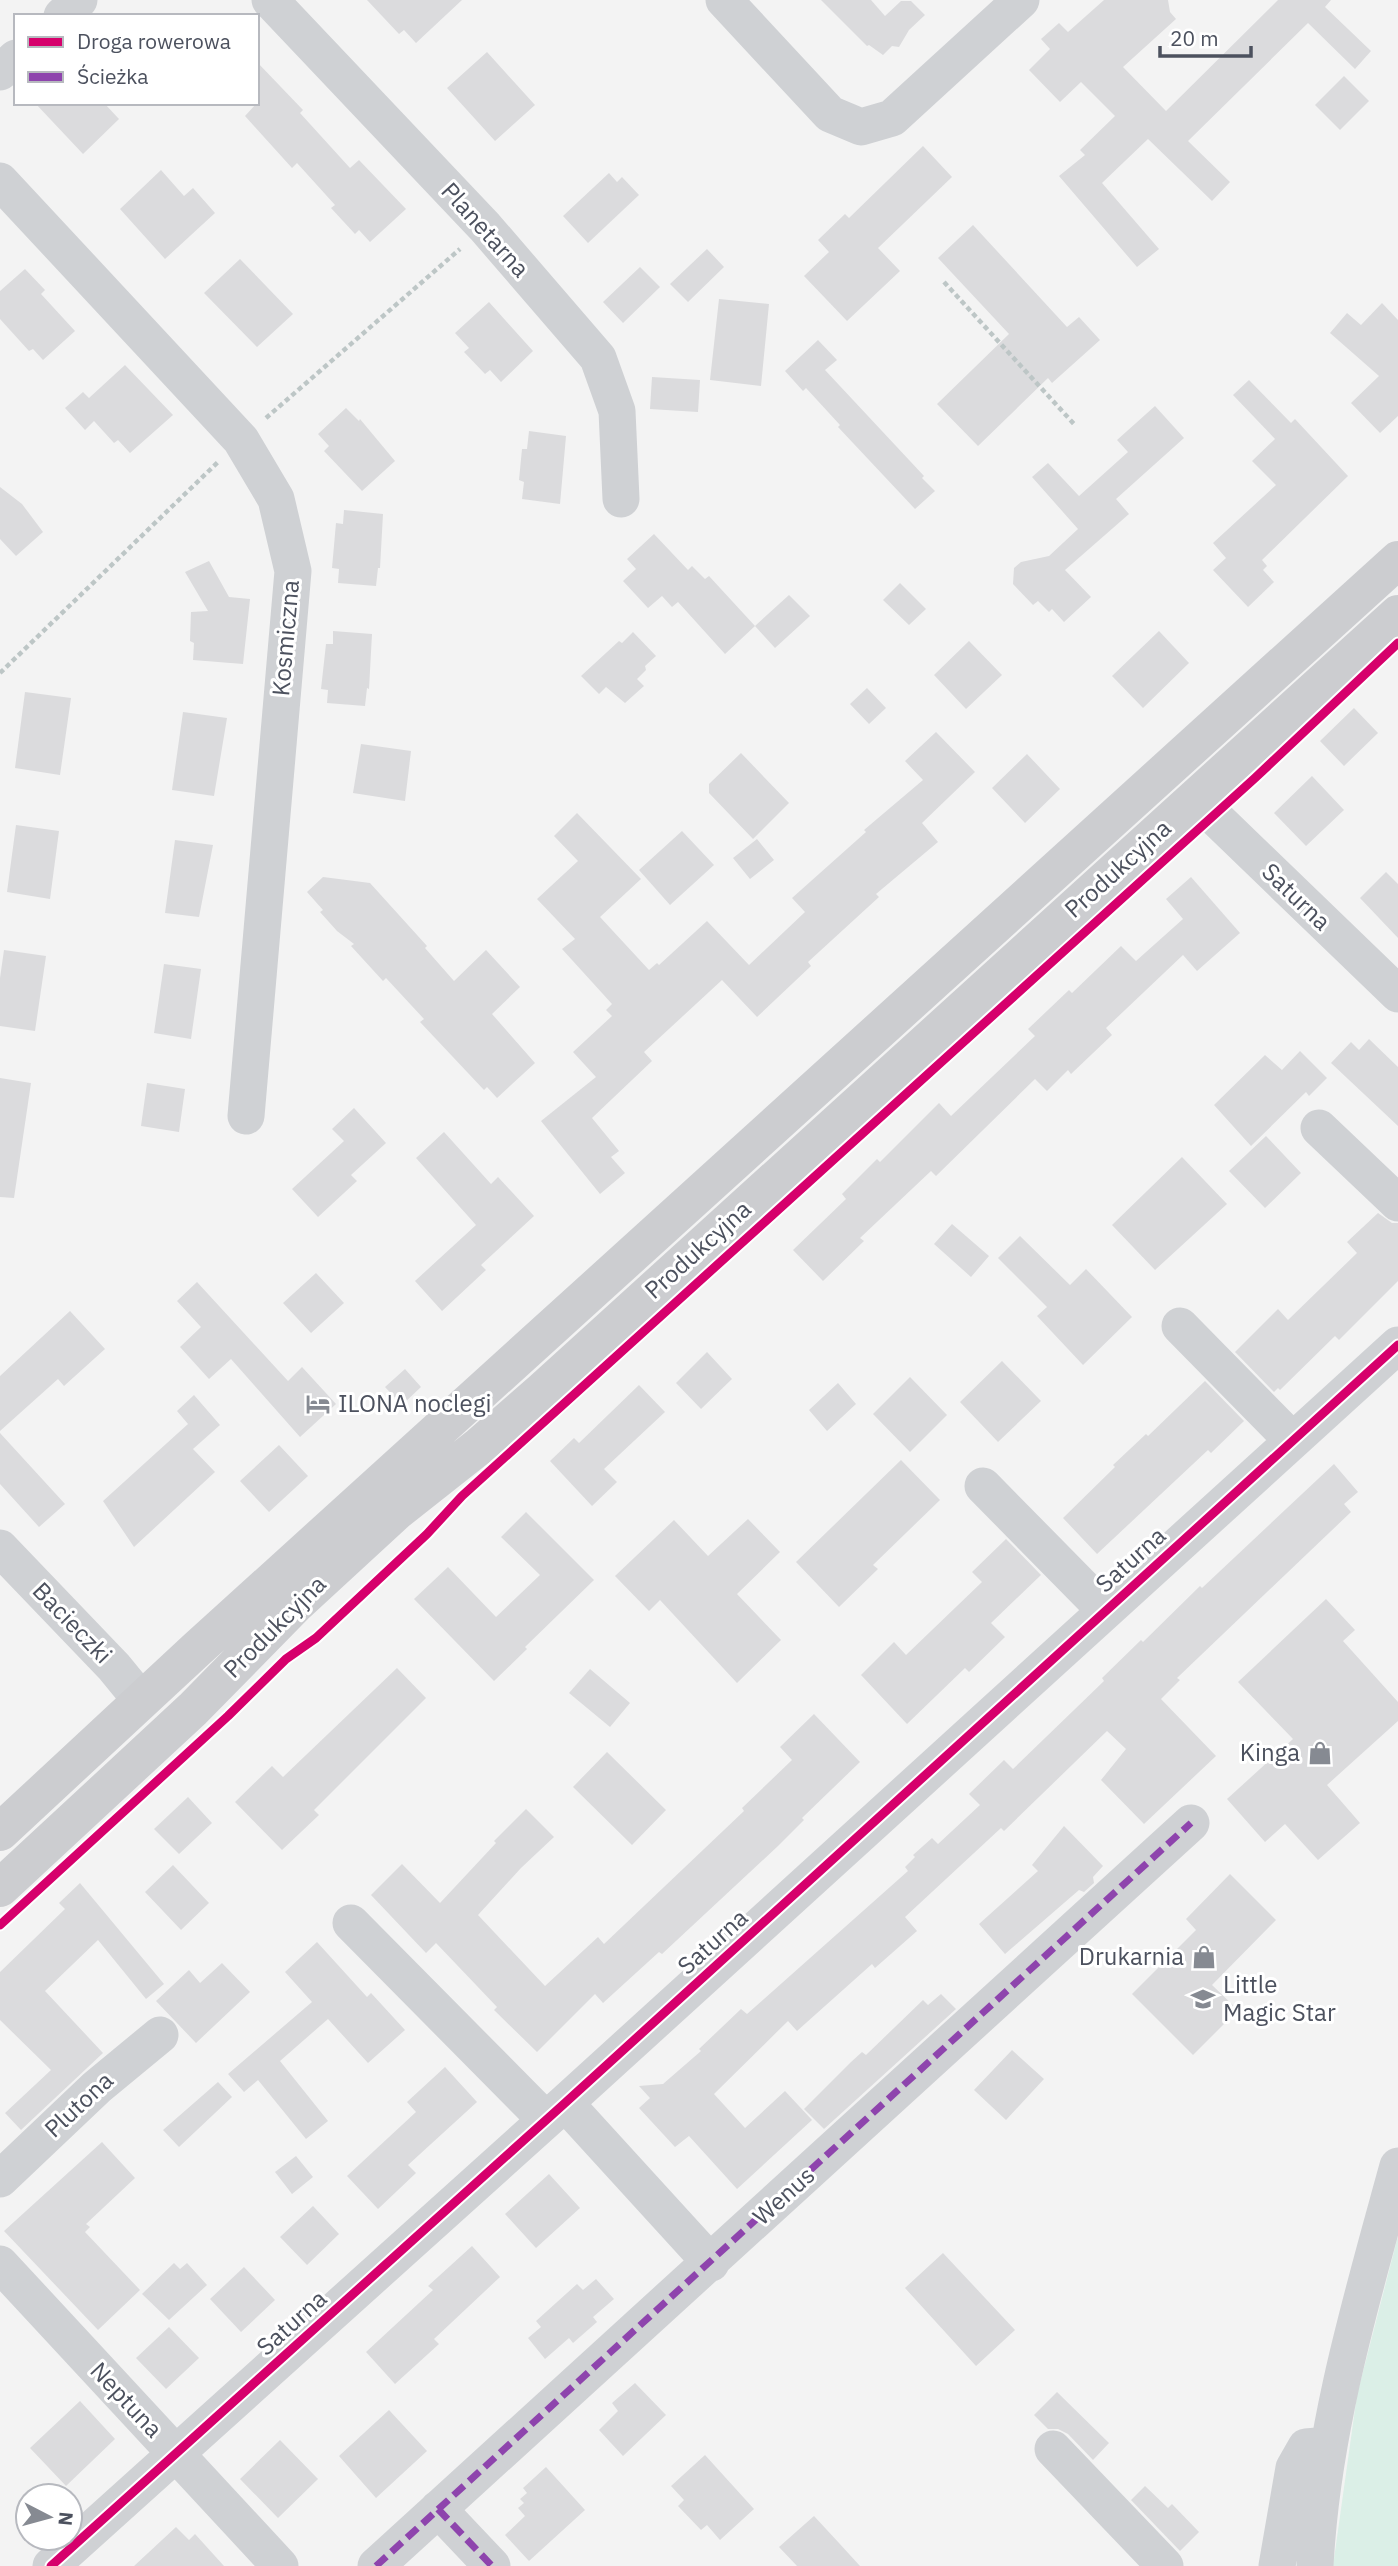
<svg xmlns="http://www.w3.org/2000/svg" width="1398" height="2566" font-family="'IBM Plex Sans',sans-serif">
<rect width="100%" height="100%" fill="#f3f3f3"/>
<path fill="#dbefe7" d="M1398,2236V2566H1333L1357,2395Z"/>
<path fill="#dbdbdd" d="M367,0H462L416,43L404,30L399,34Z
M821,0H871L885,16L901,1H911L925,15L909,30L899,47L892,46L883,55L869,45L867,46Z
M1104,0H1168L1170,12L1176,19L1123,67L1166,111L1278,0H1331L1325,7L1371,51L1355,69L1308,23L1188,141L1230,182L1212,201L1148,139L1102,183L1159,249L1137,267L1059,176L1085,155L1080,150L1115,116L1081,82L1060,102L1029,70L1050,49L1041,39L1059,23L1068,32Z
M487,52L535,105L495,141L447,88Z
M257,62L303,110L300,113L350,168L359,160L406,209L370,242L359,230L355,234L331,208L335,205L297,163L292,168L245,116L257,103Z
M1344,76L1369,101L1340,130L1315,105Z
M35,103H104L119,119L83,154Z
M923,146L952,177L878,248L900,271L847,321L804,276L829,252L818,240L845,214L849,218Z
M161,170L184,196L193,188L215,213L165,259L120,209Z
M609,173L617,182L622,177L639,195L588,243L563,216Z
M973,225L1067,327L1079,317L1100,340L1052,383L1048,378L978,446L937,404L1009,334L938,258Z
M707,249L724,267L688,302L670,284Z
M240,259L293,314L257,347L204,293Z
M640,267L660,287L623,323L603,302Z
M25,269L45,290L41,294L75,331L43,360L33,349L29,351L0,319V291Z
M719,299L769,304L761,386L710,380Z
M489,302L533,351L501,382L490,370L485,374L464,352L469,348L455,333Z
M1382,303L1398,320V416L1380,433L1351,403L1379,376L1330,333L1347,313L1361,325Z
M818,340L837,360L825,370L924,476L922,478L935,491L915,509L838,427L840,425L806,388L803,391L785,371Z
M125,365L173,415L130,453L118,440L114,443L94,421L85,430L65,408L83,392L89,398Z
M652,377L700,380L698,412L650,409Z
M1249,380L1291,423L1295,419L1348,476L1262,560L1267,566L1263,570L1274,582L1248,607L1213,570L1226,558L1213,543L1276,485L1252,461L1275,439L1233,395Z
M1155,406L1184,438L1116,499L1129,514L1065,570L1091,597L1064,622L1052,609L1049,612L1038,601L1033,605L1013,584L1014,568L1021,562L1049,556L1078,529L1032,477L1048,463L1079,496L1128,452L1117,440Z
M346,408L359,421L360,419L395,461L362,491L324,451L329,446L318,434Z
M529,431L566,436L560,504L522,499L524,482L519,480L522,449H527Z
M0,487L22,504L43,532L16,556L0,539Z
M344,510L383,514L380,568H378L376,586L338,583L339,569L332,568L336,523L343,524Z
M654,534L688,570L692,566L705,579L709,576L755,626L725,654L678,602L672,607L662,596L648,608L623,581L636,569L627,559Z
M209,561L229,597L250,599L243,664L193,660L194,643L190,641L191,612L208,611L185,572Z
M900,583L926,609L909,625L883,600Z
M789,595L810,616L775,648L755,626Z
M333,631L372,634L369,689L367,688L365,706L327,703L328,690L321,689L326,644H333Z
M1159,631L1189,663L1143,708L1112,676Z
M633,632L656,656L645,666L646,670L637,679L644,686L625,703L606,687L599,694L581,676L619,641L622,643Z
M969,641L1002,675L966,709L934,675Z
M867,688L886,708L869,724L850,704Z
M25,692L71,698L60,775L15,768Z
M1354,708L1378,733L1344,766L1320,741Z
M183,712L227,718L214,796L172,790Z
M936,732L975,772L922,823L938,842L876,894L879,897L808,962L811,966L757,1017L722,980L644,1052L652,1061L592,1118L619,1151L611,1157L625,1173L600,1194L541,1121L596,1077L573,1052L612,1016L606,1010L612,1004L562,949L575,939L537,899L578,861L554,836L577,813L641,879L600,917L649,970L657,963L659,965L707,921L749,965L805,912L792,898L866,832L864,830L923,780L905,761Z
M361,744L411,751L405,801L353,793Z
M741,753L789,803L753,839L709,793V784Z
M1027,754L1060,789L1025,823L992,788Z
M1312,776L1344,810L1306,846L1274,813Z
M16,825L59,831L50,899L7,892Z
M682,831L714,865L670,905L639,870Z
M757,839L774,860L750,879L733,858Z
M175,840L213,845L199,917L165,913Z
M1386,872L1398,884V938L1360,898Z
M323,877L370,883L427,946L425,948L454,981L486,950L520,987L492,1014L535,1063L497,1098L487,1087L484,1090L420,1022L424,1019L386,978L383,981L351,946L354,944L337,931L320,912L323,910L307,892Z
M1191,877L1240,933L1197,971L1183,955L1106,1028L1112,1035L1071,1074L1068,1070L1047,1091L1035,1079L936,1176L931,1171L860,1238L864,1241L823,1281L793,1250L846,1199L842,1194L877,1159L880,1162L939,1103L951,1116L1035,1036L1028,1029L1069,990L1072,993L1121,946L1136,961L1183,919L1166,899Z
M4,950L46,956L35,1031L0,1026V978Z
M164,964L201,969L191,1039L154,1033Z
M1369,1039L1398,1067V1126L1331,1063L1351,1042L1359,1050Z
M1300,1051L1327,1078L1309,1096L1306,1092L1251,1146L1214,1105L1265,1055L1282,1070Z
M0,1078L31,1083L14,1198L0,1197Z
M147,1083L185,1089L179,1132L141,1126Z
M354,1108L386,1143L351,1175L357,1181L318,1217L292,1189L344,1141L332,1129Z
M444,1132L491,1184L498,1177L534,1216L481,1265L486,1270L442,1311L415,1281L476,1225L416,1158Z
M1266,1136L1301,1173L1265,1208L1229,1171Z
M1182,1157L1227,1204L1155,1270L1112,1225Z
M1378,1213L1392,1223H1398V1281L1339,1340L1335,1336L1280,1390L1278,1388L1274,1392L1235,1352L1278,1309L1288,1320L1357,1253L1347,1242Z
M952,1224L989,1256L971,1277L934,1244Z
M1020,1236L1070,1285L1086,1269L1132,1317L1083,1365L1037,1316L1047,1307L998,1258Z
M316,1273L344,1303L311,1333L283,1303Z
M197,1282L288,1381L302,1367L336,1404L300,1437L231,1359L209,1379L180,1347L201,1327L177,1301Z
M70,1311L105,1349L64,1386L58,1379L0,1431V1376Z
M707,1352L732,1379L701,1409L676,1383Z
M1002,1361L1041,1401L998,1442L960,1402Z
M405,1369L421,1387L402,1405L385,1387Z
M910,1377L947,1415L910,1452L873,1414Z
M1205,1381L1244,1421L1211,1453L1208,1450L1097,1554L1063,1518L1115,1467L1113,1465L1146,1434L1148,1436Z
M838,1383L856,1404L827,1431L809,1410Z
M639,1385L665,1412L604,1469L617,1482L592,1506L550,1461L574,1438L579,1443Z
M194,1395L220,1425L193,1449L215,1472L134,1547L103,1501L188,1424L177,1411Z
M0,1433L65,1504L39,1527L0,1484Z
M279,1445L308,1476L269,1512L240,1481Z
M901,1460L940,1500L873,1565L878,1569L839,1607L796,1562Z
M1334,1464L1358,1492L1344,1504L1351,1512L1177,1678L1180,1680L1161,1699L1216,1756L1144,1824L1101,1780L1126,1749L1107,1731L1004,1831L1001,1828L905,1917L917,1931L875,1968L872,1964L797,2031L788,2021L714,2094L745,2128L785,2091L812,2120L737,2189L689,2136L675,2147L639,2108L650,2098L639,2086L663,2084L701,2051L699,2049L741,2009L747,2014L908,1871L905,1867L915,1857L913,1855L932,1838L938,1844L980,1805L969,1794L1004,1760L1013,1769L1104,1681L1102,1678L1141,1640L1143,1642L1200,1586L1202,1588Z
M526,1512L594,1580L525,1647L527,1649L494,1681L414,1599L448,1567L496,1617L540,1575L501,1537Z
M748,1519L780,1552L737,1594L781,1640L737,1683L660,1600L649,1611L615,1576L674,1520L708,1556Z
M1006,1539L1041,1575L991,1623L1005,1637L969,1672L965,1668L907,1724L861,1675L894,1642L906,1655L982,1582L972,1572Z
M1326,1599L1355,1630L1343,1641L1398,1702V1721L1327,1785L1360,1823L1318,1860L1285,1824L1265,1842L1227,1799L1293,1739L1238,1682Z
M397,1668L426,1698L314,1810L319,1815L282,1850L235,1802L272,1766L283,1777Z
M590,1669L630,1703L610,1727L569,1693Z
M814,1714L860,1762L802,1818L804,1820L778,1846L662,1954L659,1952L603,2003L595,1994L537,2052L494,2010L497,2007L436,1943L426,1953L371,1895L402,1864L440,1903L496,1843L494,1841L526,1809L554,1837L521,1868L478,1915L545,1986L598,1937L604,1944L744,1811L742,1808L792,1760L780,1747Z
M607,1752L666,1810L632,1845L573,1787Z
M188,1797L212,1823L179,1854L154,1829Z
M1064,1826L1103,1866L1093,1877L1094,1883L1084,1892L1079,1890L1005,1954L979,1924L1038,1871L1032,1865Z
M173,1865L209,1903L181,1930L145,1892Z
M1230,1874L1276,1920L1212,1985L1238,2010L1193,2055L1132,1994L1196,1930L1186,1919Z
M80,1883L164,1984L146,1999L98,1940L45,1991L103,2053L21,2130L5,2113L51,2070L0,2020V1972L65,1909L59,1903Z
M317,1942L367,1997L371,1993L405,2030L368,2063L328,2019L280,2061L328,2121L306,2139L258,2080L244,2092L228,2074L312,2002L285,1972Z
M222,1963L250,1992L196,2043L156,2001L189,1970L200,1983Z
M941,1994L956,2009L824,2129L804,2109L851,2062L862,2052L866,2055L923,2000L928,2005Z
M1012,2050L1044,2079L1006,2120L974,2090Z
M445,2067L477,2102L408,2165L416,2173L378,2209L347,2176L416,2112L407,2102Z
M218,2082L232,2097L179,2147L163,2130Z
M102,2142L135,2178L86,2224L90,2227L85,2232L140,2290L98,2330L4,2231Z
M296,2156L313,2177L292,2194L275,2172Z
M549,2174L580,2208L536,2248L505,2214Z
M313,2206L339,2234L307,2265L280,2237Z
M472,2246L500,2277L434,2339L439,2344L395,2384L366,2352L433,2290L428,2286Z
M943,2253L1015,2330L976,2366L905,2288Z
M174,2263L180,2269L187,2263L207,2285L169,2320L142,2294Z
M244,2267L275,2300L241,2332L210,2299Z
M596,2279L614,2299L593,2317L597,2322L573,2343L569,2338L545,2359L528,2338L541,2327L536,2321L577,2284L583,2290Z
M169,2327L199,2358L166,2389L136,2358Z
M635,2383L666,2415L623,2456L599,2430L618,2411L612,2403Z
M1057,2392L1109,2443L1093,2460L1068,2434L1058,2429H1048L1034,2415Z
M80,2401L115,2439L66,2486L30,2448Z
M389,2410L427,2451L376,2498L339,2456Z
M280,2440L318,2479L278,2518L240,2479Z
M705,2455L754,2509L720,2540L707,2525L701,2530L678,2506L684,2500L671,2486Z
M546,2467L585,2510L529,2561L505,2535L525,2516L518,2508L524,2503L520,2499L527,2493L523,2488Z
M1145,2486L1168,2508L1172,2504L1199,2532L1180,2551L1131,2500Z
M814,2516L839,2543L860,2566H797L779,2547Z
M176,2527L189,2540L195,2534L224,2566H134Z"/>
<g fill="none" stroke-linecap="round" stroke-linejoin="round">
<path stroke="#bdc6c6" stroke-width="4.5" stroke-dasharray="5 3.5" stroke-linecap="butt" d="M944,282L1074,424
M266,418L460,249
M0,673L218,462"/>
<path stroke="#cfd1d4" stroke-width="37" d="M270,0L485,227L598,358L617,411L621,499
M724,0L830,114L861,127L892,118L1021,0
M62,16L79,0
M0,72L16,58
M0,181L241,440L276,499L293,571L246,1116
M1196,799L1398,994
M1319,1128L1398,1203
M1180,1326L1292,1440
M983,1486L1105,1610
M0,1548L114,1667L141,1700
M351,1923L546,2120
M565,2103L711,2263
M0,2179L97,2087L160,2035
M0,2264L280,2566
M1053,2449L1165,2566
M438,2509L492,2566
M51,2566L565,2103L1398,1345
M376,2566L1191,1823
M1277,2566L1294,2468L1306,2447L1329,2445
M1315,2566C1322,2430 1362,2297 1398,2166"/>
<path stroke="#cccdd0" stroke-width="38" d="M0,1832L197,1649L1398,560
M0,1888L193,1709L296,1604L397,1511L478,1447L542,1391L1398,614"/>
<path stroke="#8e44ad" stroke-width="7" stroke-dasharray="14 7" stroke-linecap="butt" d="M438,2509L492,2566
M376,2566L1191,1823"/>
<g stroke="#fff" stroke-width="13">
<path id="cycleway" d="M0,1925L228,1716L286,1659L316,1638L427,1534L462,1496L1255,778L1398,643
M51,2566L565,2103L1398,1345"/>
</g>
<use href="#cycleway" stroke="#d6006c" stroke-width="9"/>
</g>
<defs>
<g id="hotel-bare" transform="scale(1.89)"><path d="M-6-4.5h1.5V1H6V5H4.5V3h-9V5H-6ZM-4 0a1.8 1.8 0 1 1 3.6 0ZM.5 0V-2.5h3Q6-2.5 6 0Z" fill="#868a92" stroke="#fff" stroke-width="2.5" paint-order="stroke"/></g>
<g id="shop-bare" transform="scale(1.89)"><path d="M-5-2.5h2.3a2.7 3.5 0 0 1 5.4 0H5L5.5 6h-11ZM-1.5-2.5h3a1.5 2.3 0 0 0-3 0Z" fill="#868a92" stroke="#fff" stroke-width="2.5" paint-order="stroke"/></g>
<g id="school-bare" transform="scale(1.89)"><path d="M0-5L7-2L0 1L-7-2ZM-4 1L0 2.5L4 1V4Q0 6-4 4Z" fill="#868a92" stroke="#fff" stroke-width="2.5" paint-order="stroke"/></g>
</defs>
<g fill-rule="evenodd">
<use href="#hotel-bare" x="318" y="1404"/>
<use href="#shop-bare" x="1320" y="1753"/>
<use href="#shop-bare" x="1204" y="1957"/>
<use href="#school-bare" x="1203" y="1999"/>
</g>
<g text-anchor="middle" stroke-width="6" stroke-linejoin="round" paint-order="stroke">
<g font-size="24" fill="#4c515e" stroke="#fff">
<text transform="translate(485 230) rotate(48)" y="8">Planetarna</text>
<text transform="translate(286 638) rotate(-85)" y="8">Kosmiczna</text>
<text transform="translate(1118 869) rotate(-42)" y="8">Produkcyjna</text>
<text transform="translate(1296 897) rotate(44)" y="8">Saturna</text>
<text transform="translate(698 1250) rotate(-42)" y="8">Produkcyjna</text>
<text transform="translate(1131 1560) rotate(-42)" y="8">Saturna</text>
<text transform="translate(72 1623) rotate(46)" y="8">Bacieczki</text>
<text transform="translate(275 1627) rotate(-45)" y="8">Produkcyjna</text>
<text transform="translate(713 1942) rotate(-42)" y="8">Saturna</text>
<text transform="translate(79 2105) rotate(-43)" y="8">Plutona</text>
<text transform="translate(784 2196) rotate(-42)" y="8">Wenus</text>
<text transform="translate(292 2323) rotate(-42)" y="8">Saturna</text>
<text transform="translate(126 2400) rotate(47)" y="8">Neptuna</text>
</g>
<g font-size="24" fill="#4c515e" stroke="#fff" text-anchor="start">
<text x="338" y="1412">ILONA noclegi</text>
<text x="1300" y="1761" text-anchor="end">Kinga</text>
<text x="1184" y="1965" text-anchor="end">Drukarnia</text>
<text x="1223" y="1993">Little<tspan x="1223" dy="28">Magic Star</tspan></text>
</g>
</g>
<rect x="14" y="14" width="245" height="91" fill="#ffffff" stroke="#b7b9bf" stroke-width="2"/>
<rect x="28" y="37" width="35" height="10" fill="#d6006c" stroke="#b7b9bf" stroke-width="2"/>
<text x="77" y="49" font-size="21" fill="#4c515e">Droga rowerowa</text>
<rect x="28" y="72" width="35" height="10" fill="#8e44ad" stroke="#b7b9bf" stroke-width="2"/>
<text x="77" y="84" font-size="21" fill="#4c515e">Ścieżka</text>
<g transform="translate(49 2517) rotate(96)"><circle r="33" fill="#ffffff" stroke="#b7b9bf" stroke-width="2"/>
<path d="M0-5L12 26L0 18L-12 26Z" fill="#868a92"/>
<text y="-10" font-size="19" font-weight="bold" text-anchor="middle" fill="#4c515e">N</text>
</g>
<path d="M1160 46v10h91v-10" fill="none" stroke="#4c515e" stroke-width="3.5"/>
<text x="1170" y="46" font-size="21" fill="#4c515e" stroke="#ffffff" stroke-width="5" paint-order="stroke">20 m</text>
</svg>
